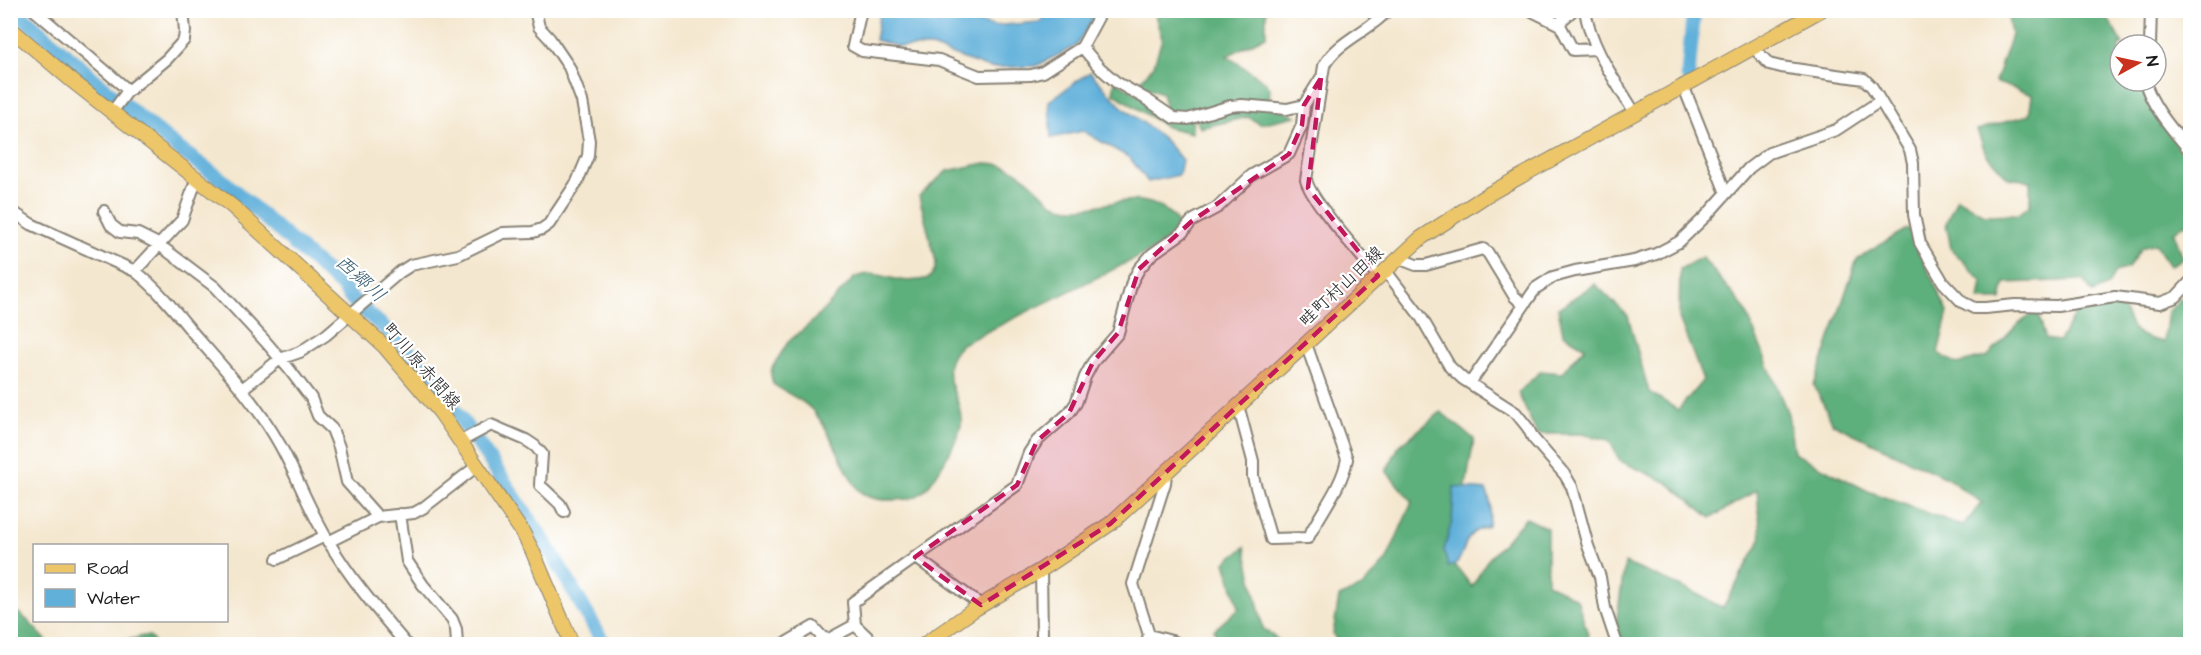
<svg xmlns="http://www.w3.org/2000/svg" width="2201" height="655" font-family="'Architects Daughter','Klee One',sans-serif">
<rect width="100%" height="100%" fill="#fff"/>
<filter id="ink" filterUnits="userSpaceOnUse"><feTurbulence type="fractalNoise" baseFrequency=".0167" numOctaves="2"/><feDisplacementMap in="SourceGraphic" scale="12" xChannelSelector="R" yChannelSelector="G"/><feConvolveMatrix kernelMatrix="1 2 1 2 8 2 1 2 1" color-interpolation-filters="sRGB"/></filter>
<filter id="wash" filterUnits="userSpaceOnUse"><feTurbulence type="fractalNoise" baseFrequency=".008" numOctaves="4" result="noise"/><feDisplacementMap in="SourceGraphic" scale="24" xChannelSelector="R" yChannelSelector="G"/><feGaussianBlur stdDeviation="1.35" result="paint"/><feColorMatrix in="noise" values="0 0 0 0 0 0 0 0 0 0 0 0 0 0 0 0 0 1.4 0 .05"/><feComposite in="paint" operator="in"/></filter>
<g filter="url(#wash)">
<rect width="100%" height="100%" fill="#f4e7cf"/>
<path fill="#5daf7c" stroke="#3c664c" stroke-width="1.5" d="M1172,10L1266,11V36L1227,56L1263,80L1270,88L1269,103L1296,116L1260,124L1248,117L1200,128L1193,112L1192,133L1166,127L1113,93L1115,81L1166,110L1162,93L1138,84L1154,65L1162,39L1155,15Z
M2007,11H2111L2106,15L2123,45H2120V81H2144L2190,160V222L2180,227L2174,233L2183,258L2170,266L2155,244L2141,248L2128,268L2115,272L2108,286L2092,293L2084,280L2005,283L2001,300H1979L1982,281L1951,249L1946,223L1957,198L1985,215L2019,214L2030,205V181L2008,178L1986,154L1977,130L2029,115L2032,95L1995,82L2011,35Z
M985,163C1017,163 1030,182 1052,203C1059,206 1067,208 1075,208C1108,208 1134,190 1165,210C1177,218 1180,224 1176,237L1159,247L962,344C931,373 963,392 961,424C960,438 932,486 920,494C912,500 899,500 889,500C877,500 864,498 857,488C841,465 834,437 817,416C806,400 788,395 773,384L771,375L772,368L788,342L812,322L854,278C871,270 883,277 901,280C910,282 920,280 929,278L934,272L936,262L919,196L947,171Z
M1908,228L1948,312L1938,353L1957,364L1988,356L2015,327L2037,310L2046,339L2059,341L2079,307L2105,302L2122,306C2134,334 2134,335 2164,342L2168,311L2190,290V644H1613L1625,563L1691,591L1723,608L1761,539L1757,490L1711,518L1668,483L1620,461L1609,440L1581,434H1537L1518,393L1541,371L1562,373L1585,347L1563,334L1558,308L1595,284L1628,316L1649,392L1678,410L1703,380L1679,318L1680,269L1702,257L1745,309L1788,414L1794,453L1868,491L1963,526L1982,503L1948,479L1833,424L1814,385L1857,259Z
M1441,412L1474,439L1453,562L1472,587L1486,562L1526,518L1547,528V583L1577,599L1591,644H1338L1333,634L1339,597L1362,587L1386,561L1412,502L1386,471L1399,446Z
M1245,547L1263,628L1284,644H1219L1214,630L1239,608L1225,562Z
M11,607L26,619L50,644H11Z
M143,636H149L156,644H113Z"/>
<path fill="#60b0da" stroke="#3e667b" stroke-width="1.5" d="M880,11H942L993,26L1039,22L1051,11H1096L1090,24L1076,46L1036,66L989,68L931,47H899L875,40Z
M1090,72L1120,105L1164,139L1182,160L1179,175L1148,182L1130,158L1083,131L1051,138L1049,101Z
M1454,487L1486,490C1492,501 1491,515 1488,526C1483,528 1473,531 1470,536C1462,545 1464,564 1448,567L1444,550L1452,521Z"/>
<g fill="none" stroke-linecap="round" stroke-linejoin="round">
<path stroke="#60b0da" stroke-width="15" d="M15,10L105,89L172,144L221,179L342,286L351,298L400,342L430,375L489,459L553,555L604,644
M1688,75L1693,19L1697,10"/>
</g>
</g>
<g filter="url(#ink)">
<g fill="none" stroke-linecap="round" stroke-linejoin="round">
<g stroke="#888276" stroke-width="14">
<path id="minor" d="M34,10L128,90
M861,10L853,46L862,51L939,60L979,76L1031,75L1043,72L1082,47L1102,10
M1530,10L1560,25
M1573,10L1562,20L1560,25L1573,50L1597,49
M1585,10C1591,48 1615,80 1634,112
M2150,45L2151,10
M1082,47L1100,68L1116,82L1146,99L1174,118L1188,119L1230,106L1242,105L1287,109L1304,105
M1753,47L1769,64L1781,67L1864,79L1872,87L1910,150L1913,163L1914,215L1920,243L1943,282L1962,302L1974,308H1985L2015,305L2057,306L2115,297L2160,303L2176,297L2190,282
M2145,81C2150,105 2175,133 2190,151
M1683,85L1726,193
M112,112L127,92L167,59L184,40L185,31L183,10
M10,210L31,224L135,271C157,288 176,312 194,334C225,369 257,404 280,445C297,476 309,509 327,539C349,577 378,611 406,644
M104,211L111,225L120,232L138,234L158,244L215,287L265,341L289,369L311,398L318,416L332,429L339,447L347,482L378,517
M1398,258L1416,265H1426L1483,249L1488,253L1514,296L1524,305
M1385,270L1421,317L1450,367L1463,379L1516,413L1528,428L1533,438L1565,475L1572,487L1588,546L1600,577L1605,608L1617,644
M135,271L182,220L197,178
M1378,276C1362,256 1311,201 1306,180L1324,66C1337,41 1370,31 1388,10
M1470,383L1536,288L1553,277L1575,271L1634,261L1656,254L1679,242L1706,216L1749,168L1769,153L1836,130L1880,101
M242,389L280,359L300,352L326,335L400,272L411,265L458,255L503,233L533,232L542,229L549,224L577,182L588,156L589,141L582,101L569,67L550,39L539,27L535,10
M1238,405L1253,461V477L1271,539L1308,538C1320,513 1342,487 1347,459L1306,344
M461,441L491,425L526,440L535,446L542,454L540,485L560,504L564,512
M400,514L407,561L423,585L452,619L456,629L457,644
M328,542L378,517L414,513L423,508L477,466
M915,557L981,605
M277,559L325,536
M1149,635L1175,642L1177,644
M784,644L813,627L824,639L831,638L855,625
M875,644L855,625L853,602L1017,485L1029,453L1037,441L1069,413L1076,403L1085,377L1093,362L1118,333L1132,282L1139,269L1152,254L1182,233L1192,221L1218,207L1252,175L1289,154L1302,125L1304,105L1321,78
M1040,644L1042,635L1041,570
M1146,644L1149,635L1133,584L1165,483L1166,474"/>
</g>
<g stroke="#888276" stroke-width="16">
<path id="major" d="M10,28L71,80L233,207L384,346L440,412L523,533L532,550L572,644
M925,644L975,609L1041,570L1110,524L1421,238L1487,195L1821,10"/>
</g>
<use href="#minor" stroke="#fff" stroke-width="10"/>
<use href="#major" stroke="#ecc669" stroke-width="14"/>
</g>
</g>
<path fill="#c2185b" fill-opacity="0.2" stroke="#c2185b" stroke-width="4.5" stroke-dasharray="12 8" stroke-linejoin="round" d="M1321,78L1308,188L1378,276L1110,524L981,605L915,557L1017,485L1037,441L1069,413L1093,362L1118,333L1139,269L1192,221L1289,154L1302,125L1304,105Z"/>
<g text-anchor="middle" stroke-width="4.5" stroke-linejoin="round" paint-order="stroke">
<g font-size="18" fill="#1c1c1c" stroke="#fff">
<text transform="translate(1341 286) rotate(-43)" y="6">畦町村山田線</text>
<text transform="translate(422 366) rotate(49)" y="6">町川原赤間線</text>
</g>
<g font-size="20" font-style="italic" fill="#3b5f71" stroke="#fff">
<text transform="translate(361 278) rotate(42)" y="7">西郷川</text>
</g>
</g>
<rect width="2201" height="655" fill="none" stroke="#fff" stroke-width="36"/>
<rect x="33" y="544" width="195" height="78" fill="#ffffff" stroke="#a4a4a4" stroke-width="1.5"/>
<rect x="45" y="564" width="30" height="9" fill="#ecc669" stroke="#a4a4a4" stroke-width="1.5"/>
<text x="87" y="574" font-size="18" fill="#1c1c1c">Road</text>
<rect x="45" y="589" width="30" height="18" fill="#60b0da" stroke="#a4a4a4" stroke-width="1.5"/>
<text x="87" y="604" font-size="18" fill="#1c1c1c">Water</text>
<g transform="translate(2138 63) rotate(82)"><circle r="28" fill="#ffffff" stroke="#a4a4a4" stroke-width="1.5"/>
<path d="M0-4.5L10 22L0 15L-10 22Z" fill="#c8321e"/>
<text y="-9" font-size="16" font-weight="bold" text-anchor="middle" fill="#1c1c1c">N</text>
</g>
</svg>
